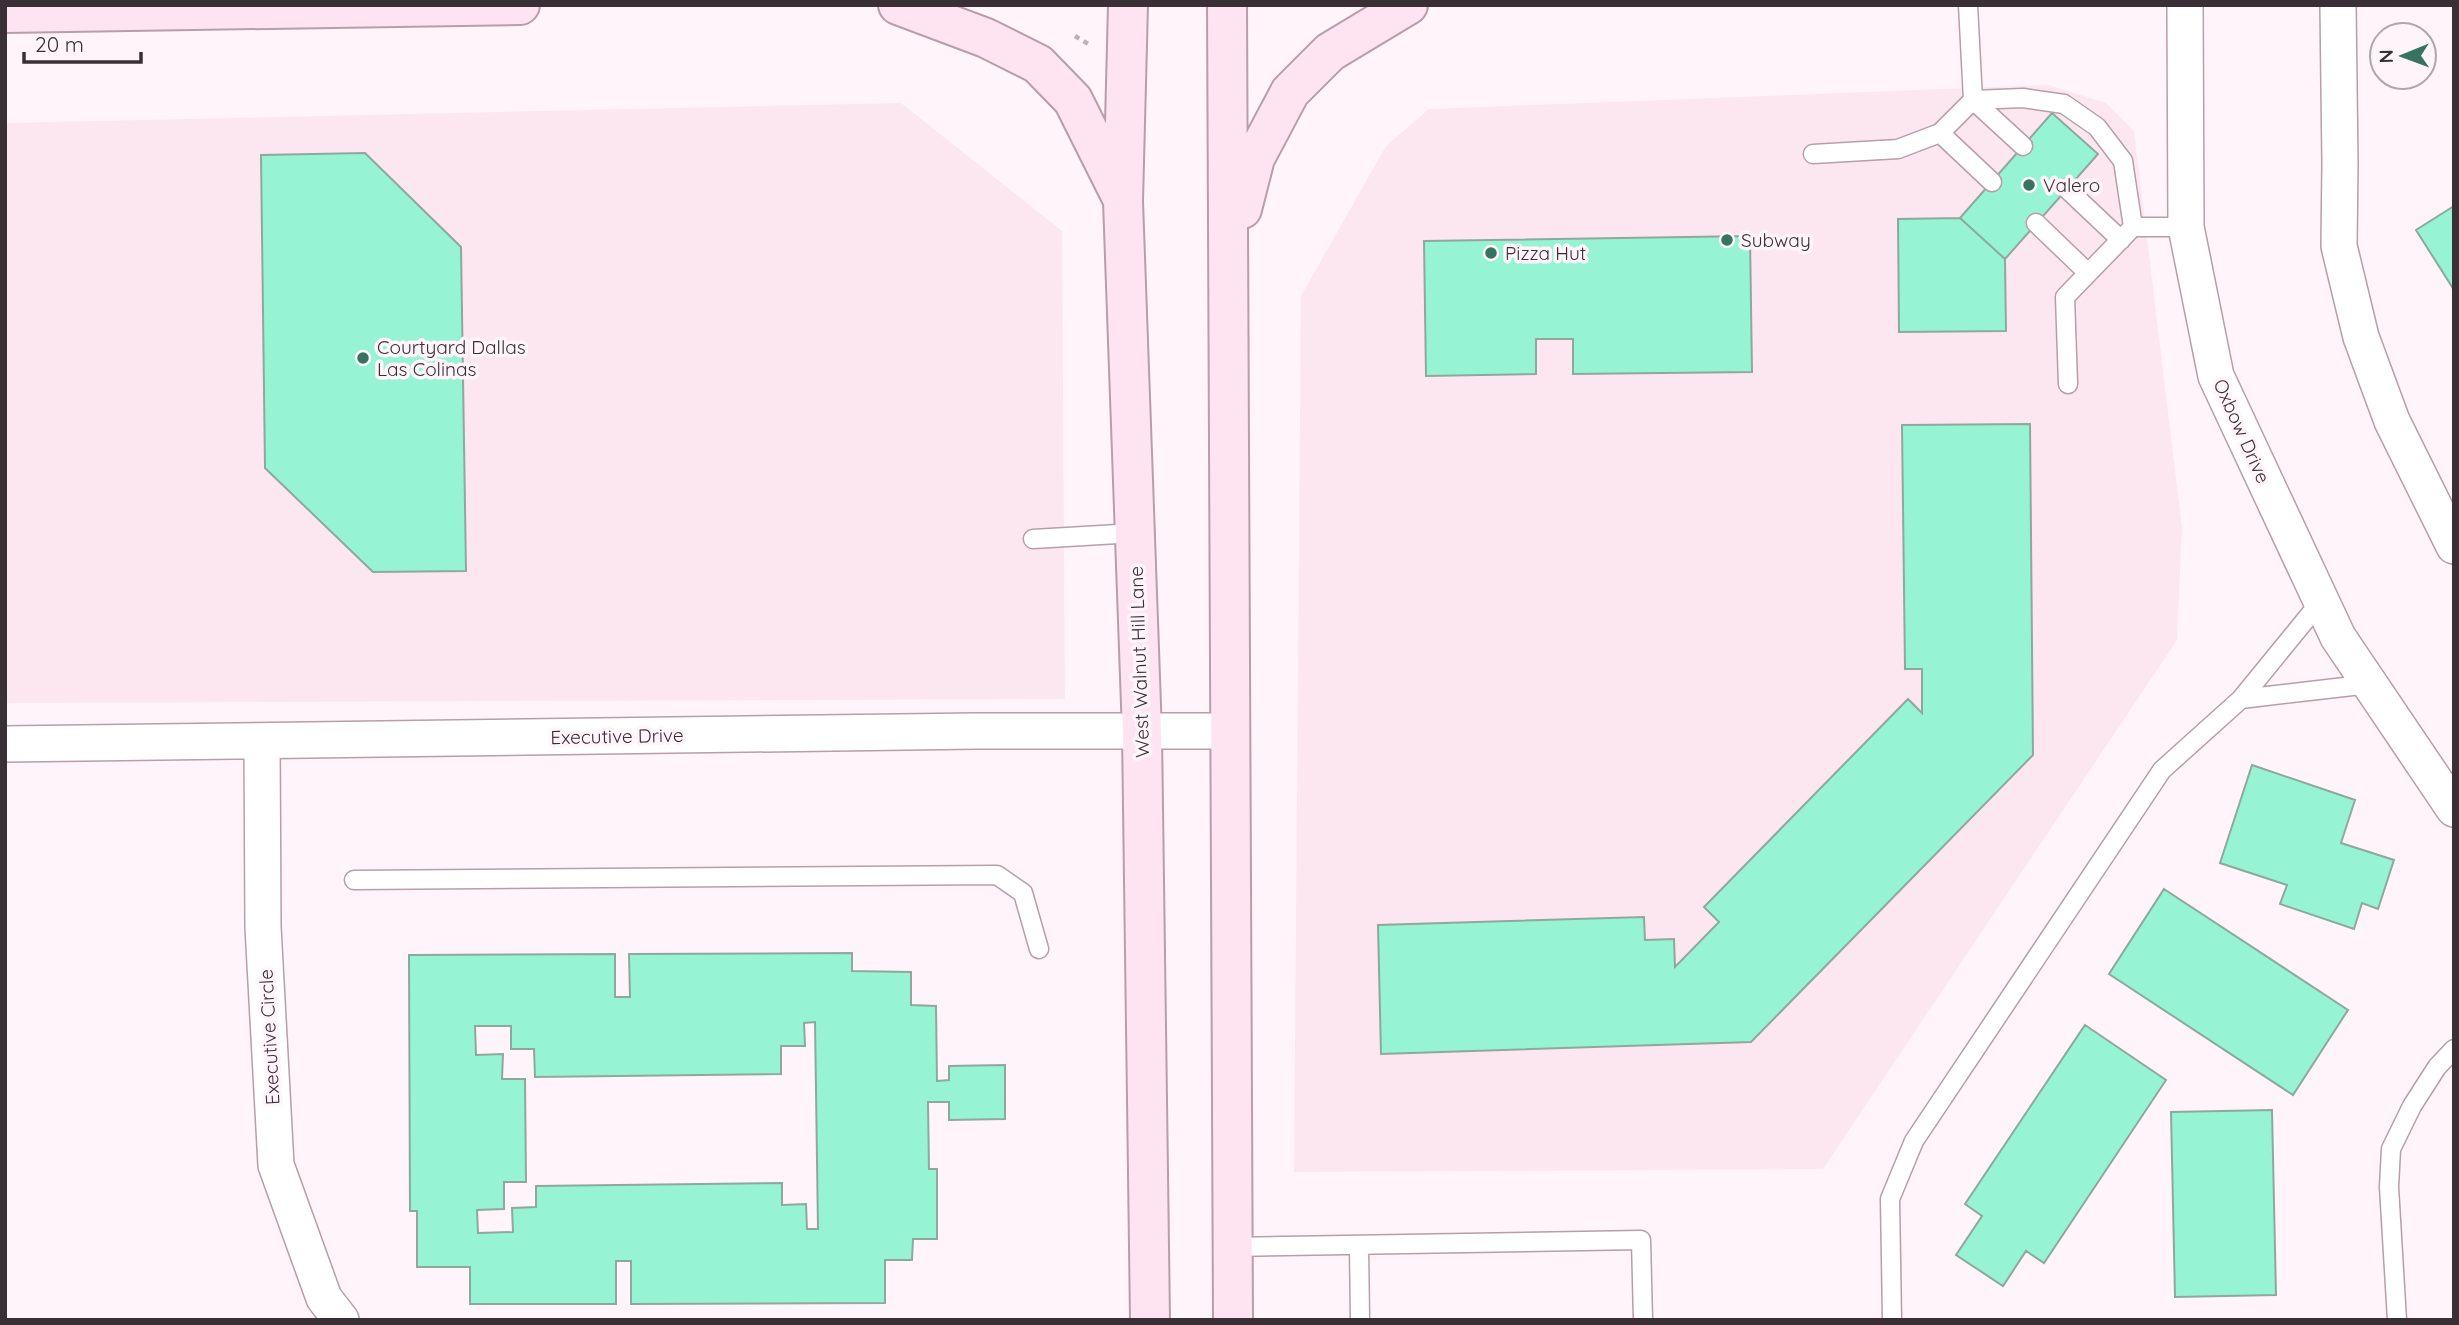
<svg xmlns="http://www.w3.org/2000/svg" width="2459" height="1325" font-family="Quicksand,sans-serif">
<rect width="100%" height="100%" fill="#fff4f9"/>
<path fill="#fce7f0" d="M2048,85L2106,103L2134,131L2182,528L2177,640L1823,1169L1294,1172L1301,296L1386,146L1429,109Z
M901,103L1062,231L1065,699L5,703V123Z"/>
<path fill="#96f4d4" stroke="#8ea89e" stroke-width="2" fill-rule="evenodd" d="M2052,113L2098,154L2005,259L1960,218Z
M365,153L461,247L466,571L373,572L265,468L261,155Z
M2454,206V290L2416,230Z
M1960,218L2005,259L2006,331L1899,332L1898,219Z
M1750,236L1752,372L1573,374V339H1536V374L1426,376L1424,241Z
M2030,424L2033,755L1751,1042L1381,1054L1378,925L1644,917L1645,940L1674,939L1675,967L1719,922L1704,907L1908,699L1922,713V669H1905L1902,425Z
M2252,765L2355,800L2341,843L2394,860L2378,909L2362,903L2354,929L2280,904L2287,885L2220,863Z
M2164,889L2348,1010L2293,1095L2109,974Z
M852,953V971L911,972V1005L936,1006L937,1081L949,1080V1066L1005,1065V1119L949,1120V1102H928L929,1169H937V1239H913L912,1260H885V1303L631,1304V1261H616V1304H470V1267H417V1211H410L409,955L615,954V997H630L629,954ZM815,1022L818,1229H807L806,1204L782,1205V1183L536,1186V1207L512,1208L513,1232L478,1233L477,1210L504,1209V1182H526L525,1079H502L503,1054L476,1055L475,1026H511V1049H534L535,1077L781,1074V1046H805L804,1023Z
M2085,1025L2166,1080L2044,1263L2026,1251L2003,1286L1956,1255L1982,1216L1965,1204Z
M2272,1110L2276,1295L2175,1297L2171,1112Z"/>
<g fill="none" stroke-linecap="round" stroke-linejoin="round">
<g stroke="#b79ea9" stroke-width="21">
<path id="lane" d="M1968,5L1973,100L2023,146
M1940,133L1992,182
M1813,154L1898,149L1940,133L1973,100L2023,98L2064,104L2097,127L2123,161L2133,227H2186
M2066,188L2121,240
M2036,223L2088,273
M2068,384L2065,297L2133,227
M1033,539L1135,533
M2241,699L2370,684
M354,880L997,875L1023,893L1039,949
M1359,1245L1360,1320
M1233,1247L1641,1240L1643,1320
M1892,1320L1890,1199L1914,1141L2162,770L2241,699L2321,601
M2397,1320L2389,1187L2391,1149L2412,1106L2437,1067L2454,1049"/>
</g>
<g stroke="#b79ea9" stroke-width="38">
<path id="street" d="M2185,5L2186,227L2216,376L2338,637L2454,809
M2338,5L2340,164L2339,246L2361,337L2392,421L2454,546
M262,741L263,927L276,1165L324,1298L341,1320
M5,744L977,731H1229"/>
</g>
<g stroke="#b79ea9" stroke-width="42">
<path id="secondary" d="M898,5L986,38L1038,64L1073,100L1121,196
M1128,5L1123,201L1142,733L1150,1320
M1227,5L1233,1320
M5,13L520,5
M1242,209L1255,158L1290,92L1330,52L1408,5"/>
</g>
<path stroke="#bcb1b6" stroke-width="4.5" stroke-dasharray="5 5" stroke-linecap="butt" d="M1075,36L1090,45"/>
<use href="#lane" stroke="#fff" stroke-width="18"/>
<use href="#street" stroke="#fff" stroke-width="35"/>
<use href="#secondary" stroke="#fee3f1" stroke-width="38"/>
</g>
<g fill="#367360" stroke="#fff4f9" stroke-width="2.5">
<circle cx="2029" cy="185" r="7"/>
<circle cx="1727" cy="240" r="7"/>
<circle cx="1491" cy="253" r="7"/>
<circle cx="363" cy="358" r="7"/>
</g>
<g text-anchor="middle" stroke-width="7" stroke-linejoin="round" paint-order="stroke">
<g font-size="19" fill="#392f34" stroke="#fff4f9" text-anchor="start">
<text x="2043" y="192">Valero</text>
<text x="1741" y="247">Subway</text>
<text x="1505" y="260">Pizza Hut</text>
<text x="377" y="354">Courtyard Dallas<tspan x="377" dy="22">Las Colinas</tspan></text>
</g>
<g font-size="19" fill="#392f34" stroke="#fff4f9">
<text transform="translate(2242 431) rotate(66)" y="7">Oxbow Drive</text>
<text transform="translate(1139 662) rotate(-92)" y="7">West Walnut Hill Lane</text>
<text transform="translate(617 736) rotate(-1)" y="7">Executive Drive</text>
<text transform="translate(269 1037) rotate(-93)" y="7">Executive Circle</text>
</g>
</g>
<rect width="2459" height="1325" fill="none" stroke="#392f34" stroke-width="14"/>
<g transform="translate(2403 56) rotate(269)"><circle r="33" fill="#fff4f9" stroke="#b0a5aa" stroke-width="2"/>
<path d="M0-5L12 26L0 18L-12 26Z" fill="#367360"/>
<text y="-10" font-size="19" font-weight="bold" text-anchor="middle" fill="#392f34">N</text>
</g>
<path d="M24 52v10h117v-10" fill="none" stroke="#392f34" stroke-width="3.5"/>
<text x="35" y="52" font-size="21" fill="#392f34" stroke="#fff4f9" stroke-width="5" paint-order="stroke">20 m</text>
</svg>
